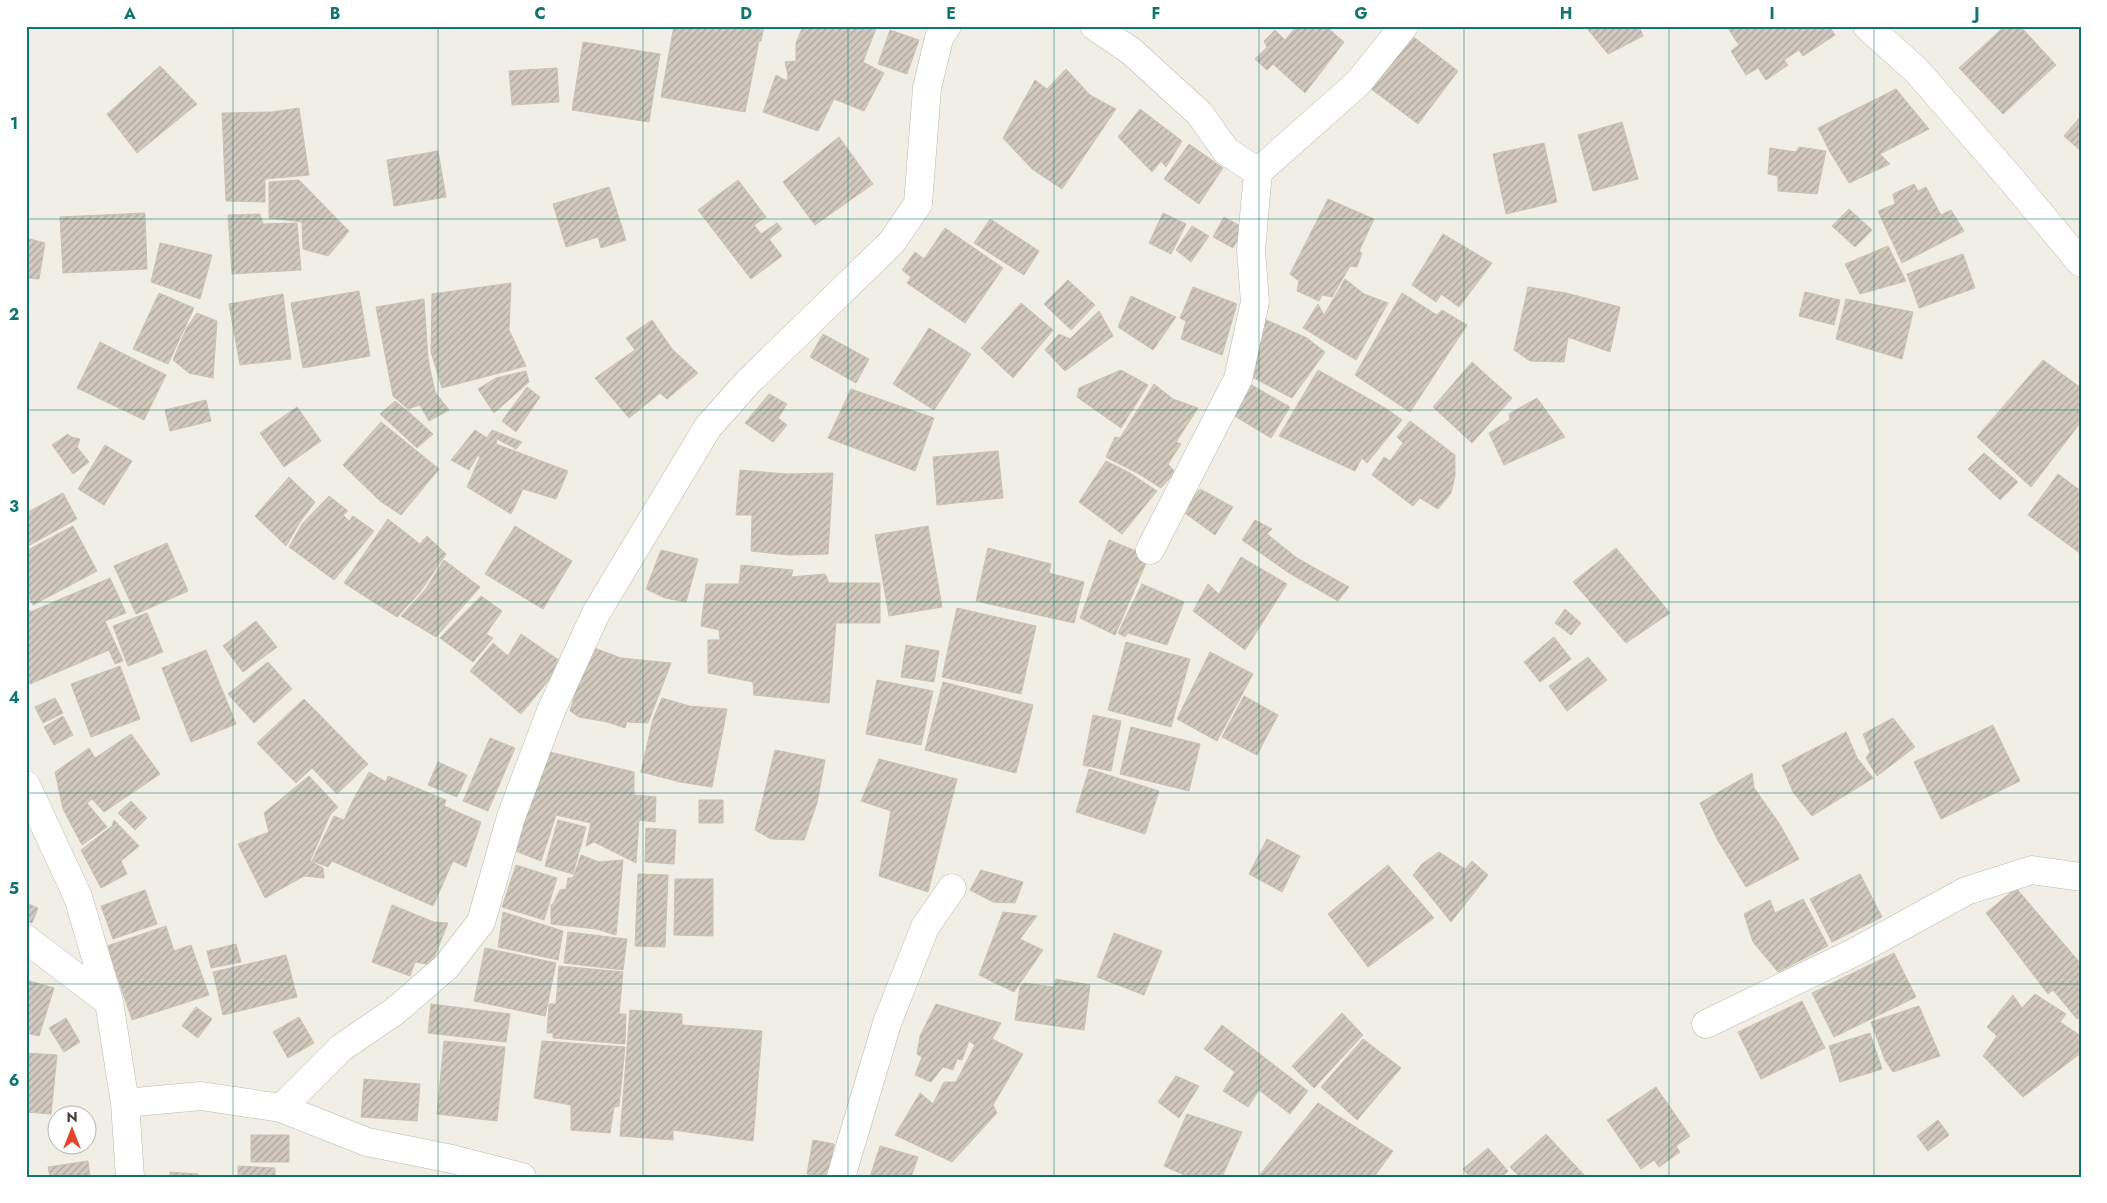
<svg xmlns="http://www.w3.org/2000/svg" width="2107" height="1203" font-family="Jost,sans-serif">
<defs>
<pattern id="building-hatch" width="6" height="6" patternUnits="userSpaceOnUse" patternTransform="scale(1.25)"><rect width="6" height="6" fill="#d1c9bd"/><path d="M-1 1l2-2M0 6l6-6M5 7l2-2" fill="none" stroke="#aba59a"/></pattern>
</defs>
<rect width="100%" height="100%" fill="#f1eee6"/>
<path fill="url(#building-hatch)" stroke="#cbc1b1" d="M674,26H764L761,41H759L745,112L661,97Z
M803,26H877L863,62L884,73L864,111L834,99L818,131L763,112L776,75L787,81L788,75L785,62L796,61V43Z
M1297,26H1333L1330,30L1344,42L1305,93L1273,64L1267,70L1255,59L1267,47L1264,41L1275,30L1285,40Z
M1585,26H1639L1643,36L1608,54Z
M1729,26H1829L1835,35L1803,56L1799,50L1784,60L1788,65L1766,80L1758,68L1746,75L1731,51L1739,45L1727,27Z
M2005,26H2020L2056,65L2003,114L1959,68Z
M890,30L919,40L907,74L878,64Z
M1411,35L1458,71L1418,124L1370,88Z
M583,42L660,54L649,122L572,110Z
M160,66L197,104L137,153L107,114Z
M557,68L559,102L512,105L509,71Z
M1066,69L1090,95L1116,109L1062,189L1032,169L1003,138L1035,80L1047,89Z
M1896,89L1929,129L1880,154L1890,164L1849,183L1830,152L1818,128Z
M299,108L309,175L265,179V202L226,201L222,113L272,112Z
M1140,109L1182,141L1166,167L1161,161L1152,172L1118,137Z
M2081,116V151L2064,136Z
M1622,122L1638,179L1593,191L1578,135Z
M839,137L873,184L815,225L783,182Z
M1544,143L1557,202L1506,214L1493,154Z
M1189,144L1223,168L1199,204L1164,179Z
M1799,147L1826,151L1817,194L1778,191V176L1768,174L1770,148L1796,152Z
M438,151L446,197L394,206L387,160Z
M299,180L349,231L328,256L303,249L302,222L269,218V182Z
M738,180L766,217L754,225L761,234L777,223L782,229L769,239L782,256L751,279L698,210Z
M1914,184L1918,191L1926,187L1941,215L1951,210L1964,231L1902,263L1878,211L1895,204L1893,194Z
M609,187L626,240L601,248L598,237L566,247L553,204Z
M1328,199L1374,219L1359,251L1362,253L1357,267L1350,266L1332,297L1322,295L1319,301L1297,291L1299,281L1290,274Z
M1849,209L1872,230L1855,247L1832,226Z
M145,213L147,269L63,273L60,217Z
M1163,213L1186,224L1171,254L1149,243Z
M260,214L263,224L297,223L301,270L232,274L228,215Z
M1224,217L1244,228L1233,248L1213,237Z
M990,219L1039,251L1024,275L974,243Z
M1192,226L1209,236L1191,262L1176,250Z
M945,228L1003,268L965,323L907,283L911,277L902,270L915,252L924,259Z
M1443,234L1492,263L1459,307L1441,294L1436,302L1412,285Z
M26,238L45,243L39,279L26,278Z
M160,243L212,255L200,299L151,282Z
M1888,246L1906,281L1860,294L1845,264Z
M1963,254L1975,288L1919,308L1907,274Z
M1345,279L1364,294L1388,303L1356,360L1303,328L1318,304L1324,315Z
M1068,280L1095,305L1071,330L1044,304Z
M511,283L509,330L526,366L442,388L431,352L432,294Z
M1193,287L1237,304L1222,355L1181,339L1186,321L1180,318Z
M1528,287L1566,293L1620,307L1610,352L1568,337L1564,362L1530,361L1514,350Z
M359,291L370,356L303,368L291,303Z
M1805,292L1840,300L1834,325L1799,316Z
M159,293L194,308L168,364L133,349Z
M1402,293L1437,315L1442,310L1467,325L1410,412L1355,375Z
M283,294L291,359L240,365L229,304Z
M1131,296L1176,317L1153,350L1118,327Z
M424,299L428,359L435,392L449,410L429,421L420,405L408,409L393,396L376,307Z
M1846,299L1913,312L1902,359L1836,339Z
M1021,303L1053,330L1013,378L981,348Z
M1099,311L1113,336L1065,371L1045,350L1059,334L1070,339Z
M197,313L217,321L213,378L189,373L173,360L187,327Z
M1262,318L1307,338L1325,352L1292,398L1246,374Z
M652,320L672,349L698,373L667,399L660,393L629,418L595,378L635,350L626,338Z
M929,328L971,354L934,410L893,384Z
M823,334L869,359L856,383L810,357Z
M100,342L166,375L144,420L77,388Z
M2043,360L2081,388V422L2031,487L1977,437Z
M1472,362L1512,398L1472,443L1433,407Z
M1121,370L1148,385L1121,428L1077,397L1079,388Z
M1318,370L1387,409L1402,420L1367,463L1362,458L1355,471L1279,436Z
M526,371L529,382L494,413L478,389L496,378Z
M1243,380L1290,407L1271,438L1228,412Z
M1154,384L1173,399L1198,408L1176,442L1181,444L1168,464L1175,472L1161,488L1139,474L1106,457L1115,437L1120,438Z
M527,387L540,397L516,432L502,421Z
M851,389L934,418L915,471L828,438Z
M769,394L787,404L778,418L787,425L773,442L745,423Z
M1537,398L1565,437L1504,465L1489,433L1510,420L1509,414Z
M206,400L211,421L170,431L165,410Z
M395,401L410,413L433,434L417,448L380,414Z
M297,407L321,441L284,467L260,433Z
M1410,421L1455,455V476L1451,493L1438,509L1420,498L1413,506L1372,475L1384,457L1390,461L1403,443L1397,437Z
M381,422L439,469L401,515L380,501L343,465Z
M475,430L487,438L492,430L522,442L516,449L497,439L496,444L568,471L556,499L523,489L511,514L467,487L480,457L478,455L469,470L451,460Z
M68,434L71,437L80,439L77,447L89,462L73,474L52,445Z
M105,445L132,461L104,505L78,489Z
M998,451L1003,498L937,505L933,457Z
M1984,453L2018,482L2000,500L1968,469Z
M1106,461L1130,473L1157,491L1122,534L1079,502Z
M740,470L786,474L833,473L828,554L789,555L751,551L752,515H736Z
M2058,474L2081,491V554L2028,515Z
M289,477L315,502L300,522L286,546L255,516Z
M1200,489L1233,507L1215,535L1182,511Z
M63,493L77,519L26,547V513Z
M329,496L348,511L343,515L349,521L353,516L374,531L334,580L289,547L302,524Z
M388,519L420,544L427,536L446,554L420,592L397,617L344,583Z
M1255,520L1272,529L1267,534L1297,558L1349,587L1338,601L1289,573L1242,540Z
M73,526L97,571L33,605L26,592V551Z
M515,526L572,561L543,609L485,574Z
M928,526L942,607L889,616L875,535Z
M1109,540L1149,556L1115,635L1080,618Z
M167,543L188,591L136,614L114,566Z
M988,548L1051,564L1049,573L1084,582L1074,623L976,601Z
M1616,548L1670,613L1626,643L1573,582Z
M661,550L698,559L686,602L665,598L646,589Z
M1241,557L1287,584L1245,650L1193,611L1208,584L1219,594Z
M444,560L480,587L436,637L401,616L425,590Z
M741,565L793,570L791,577L825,574L829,583H880V623H836L829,703L754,695L753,682L708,673V640H720L719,630L701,626L706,584H739Z
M110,578L126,613L105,621L123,661L115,664L109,650L30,684L26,676V604L30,612Z
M1142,584L1184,602L1167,645L1128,633L1125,637L1118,633Z
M481,596L502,611L486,634L493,638L473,662L440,638Z
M957,608L1036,626L1021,694L942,677Z
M1565,609L1581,623L1571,635L1555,623Z
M147,613L163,652L128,666L113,626Z
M256,621L277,647L243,672L223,646Z
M521,634L563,663L521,714L470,671L493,643L508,656Z
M1554,637L1571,659L1540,682L1524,662Z
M1126,642L1190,659L1171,727L1108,710Z
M906,645L939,651L934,682L901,677Z
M589,646L621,658L671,663L648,723L627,722L625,728L607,722L579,717L570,711Z
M206,650L236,724L191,742L162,668Z
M1210,652L1253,674L1217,741L1177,719Z
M1588,657L1607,680L1567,711L1549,686Z
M268,662L292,689L254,723L228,694Z
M120,666L140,719L91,737L71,684Z
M877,680L933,691L921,745L866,734Z
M943,682L1033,705L1016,773L925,750Z
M1244,696L1278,715L1257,755L1222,737Z
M55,698L63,713L43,723L35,707Z
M662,698L689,706L727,709L712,787L680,782L641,772L653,719Z
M304,699L368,764L337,794L312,768L296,783L257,743Z
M1093,715L1121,721L1111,771L1083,765Z
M63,716L73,735L54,745L44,727Z
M1893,718L1915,747L1877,776L1866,758L1870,752L1863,734Z
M1993,725L2020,781L1941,819L1914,762Z
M1131,727L1200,744L1189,791L1120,774Z
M1846,732L1857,758L1873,778L1812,816L1793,792L1782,765Z
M131,734L160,774L104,812L92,799L87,803L107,827L82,845L63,809L55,772L89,748L95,758Z
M490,738L515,748L488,811L463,801Z
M775,750L825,760L817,803L804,840L771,839L755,830Z
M545,751L634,772V795L656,797L655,822L639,820L636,863L594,842L586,846L591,823L556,815L541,861L513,850Z
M879,759L957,779L928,892L879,876L891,811L861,801Z
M438,762L467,775L457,797L428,785Z
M1089,769L1159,791L1145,834L1076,812Z
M369,772L386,782L388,776L446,800L444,806L481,822L466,867L453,861L433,906L332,861L328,867L312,861L334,816L344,820L352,802Z
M1752,773L1754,788L1779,823L1799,859L1746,887L1717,839L1700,803Z
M309,776L338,807L330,815L310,861L323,868L324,878L304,876L265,898L238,844L269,832L264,813Z
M699,800H723V823H699Z
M131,801L147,818L135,830L118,813Z
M114,820L139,846L121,861L127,874L101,888L81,850L112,826Z
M558,820L586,827L573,874L545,866Z
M646,828L676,830L674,864L645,862Z
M1267,839L1300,856L1282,892L1249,874Z
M1439,852L1465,869L1472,861L1488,875L1451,922L1413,875L1422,864Z
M581,855L599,862L623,860L616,935L596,929L551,924V905L553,904L560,890L566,889L568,878H573Z
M516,865L557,878L544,920L502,907Z
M1388,865L1434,918L1368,967L1328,914Z
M981,870L1023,882L1015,903L993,902L970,890Z
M638,874L668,875L665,947L635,946Z
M1860,874L1882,917L1832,942L1810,899Z
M675,879H713V936L674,935Z
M2016,888L2081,964V1016L2077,1019L2053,990L2048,994L1986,913Z
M145,890L157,924L113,939L101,906Z
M1803,899L1828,946L1778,972L1753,942L1744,914L1770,900L1775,913Z
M26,903L38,908L32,923L26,921Z
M392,905L434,922L448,923L431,965L415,962L410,976L372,962Z
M503,912L563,931L558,960L498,947Z
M1003,912L1037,916L1020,939L1043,950L1014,992L979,975Z
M166,926L174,951L191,945L209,995L132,1020L107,946Z
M568,932L627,939L623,970L564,963Z
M1114,933L1162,951L1144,995L1097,977Z
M236,944L241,962L211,968L207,951Z
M485,948L556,963L545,1016L474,1001Z
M1894,953L1916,997L1834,1037L1812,993Z
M286,955L297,997L223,1015L213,972Z
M559,966L623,972L619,1014H626L625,1044L553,1038V1033H547L549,1004H556Z
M1056,979L1090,985L1084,1030L1015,1020L1020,987L1024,983L1054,987Z
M26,980L54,988L39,1036L26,1033Z
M2035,994L2066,1014L2060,1022L2081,1036V1053L2023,1097L1983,1056L1997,1036L1987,1027L2013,995L2022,1008Z
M1802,1001L1825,1048L1761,1079L1738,1032Z
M431,1004L510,1014L506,1042L428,1033Z
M936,1004L1001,1023L992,1039L1023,1054L993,1105L997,1113L952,1162L895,1135L920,1093L933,1104L944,1082H956L975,1045L969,1041L962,1060L957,1059L953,1070L943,1067L931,1082L915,1075L922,1057L917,1054L920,1036Z
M1919,1006L1940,1056L1893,1072L1885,1060L1871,1022Z
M196,1007L212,1019L198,1038L182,1026Z
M630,1010L682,1014V1025L762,1031L753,1141L673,1130V1140L620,1136Z
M1342,1013L1363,1035L1314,1088L1292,1066Z
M299,1017L314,1043L288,1058L273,1032Z
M66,1018L80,1042L64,1052L49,1028Z
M1222,1025L1308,1091L1290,1114L1259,1090L1248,1107L1223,1091L1235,1072L1204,1049Z
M1870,1033L1882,1069L1840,1082L1829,1046Z
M1363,1039L1401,1068L1357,1120L1321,1087Z
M444,1041L505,1047L497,1121L437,1114Z
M542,1041L625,1047L619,1106L614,1107L610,1133L571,1130V1105L534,1098Z
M26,1053L57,1055L51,1114L26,1112Z
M1176,1076L1199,1086L1179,1118L1158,1102Z
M364,1079L420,1084L417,1121L361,1117Z
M1656,1087L1690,1136L1676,1146L1680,1152L1659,1167L1654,1160L1641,1169L1607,1120Z
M1318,1103L1393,1151L1374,1177H1258Z
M1187,1114L1242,1132L1222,1177H1189L1164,1166Z
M1938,1120L1949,1135L1928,1151L1917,1136Z
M1546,1134L1586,1177H1520L1510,1167Z
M251,1135H289V1162H251Z
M813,1140L834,1144L829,1177L807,1174Z
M880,1146L918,1157L911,1177H870Z
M1488,1148L1508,1171L1501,1177H1470L1463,1169Z
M88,1161L90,1177H50L48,1167Z
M238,1166L275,1168V1177H238Z
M170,1172L198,1174V1177H170Z"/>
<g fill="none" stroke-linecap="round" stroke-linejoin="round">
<g stroke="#beb8ad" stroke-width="29">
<path id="minor" d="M1094,26L1131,51L1200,114L1226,151L1258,172L1251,250L1255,302L1238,379L1150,550
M1867,26L1917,71L2011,179L2081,263
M1258,172L1358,83L1404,26
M26,785L78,897L109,1002L125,1103L130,1177
M26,939L109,1002
M1706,1024L1855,952L1966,891L2032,870L2081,877
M125,1103L201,1096L281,1108L367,1142L452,1159L522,1177
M281,1108L341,1048L395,1011L446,967L481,922L511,817L551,711L596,613L708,427L748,382L892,242L918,204L927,88L939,38L947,26
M841,1177L887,1023L925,927L952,888"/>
</g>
<use href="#minor" stroke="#fff" stroke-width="28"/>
</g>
<path fill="none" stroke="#0f766e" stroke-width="1" stroke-opacity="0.55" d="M233,26V1177M438,26V1177M643,26V1177M848,26V1177M1054,26V1177M1259,26V1177M1464,26V1177M1669,26V1177M1874,26V1177M26,219H2081M26,410H2081M26,602H2081M26,793H2081M26,984H2081"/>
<rect width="2107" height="1203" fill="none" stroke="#ffffff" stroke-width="55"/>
<g transform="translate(72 1130)"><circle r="24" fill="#ffffff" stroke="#b4b2af"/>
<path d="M0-4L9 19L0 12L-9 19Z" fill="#e3452c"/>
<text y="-8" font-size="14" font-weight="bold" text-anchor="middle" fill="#433e36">N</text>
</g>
<rect x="28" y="28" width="2052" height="1148" fill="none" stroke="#0f766e" stroke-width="2"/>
<g font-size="16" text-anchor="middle" font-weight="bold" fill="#0f766e">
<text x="130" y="19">A</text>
<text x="335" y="19">B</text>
<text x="540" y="19">C</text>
<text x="746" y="19">D</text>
<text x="951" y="19">E</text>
<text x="1156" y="19">F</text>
<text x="1361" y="19">G</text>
<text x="1566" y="19">H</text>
<text x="1772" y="19">I</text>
<text x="1977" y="19">J</text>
<text x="14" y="129">1</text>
<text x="14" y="320">2</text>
<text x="14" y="512">3</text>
<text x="14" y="703">4</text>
<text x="14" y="894">5</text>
<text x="14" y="1086">6</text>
</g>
</svg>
